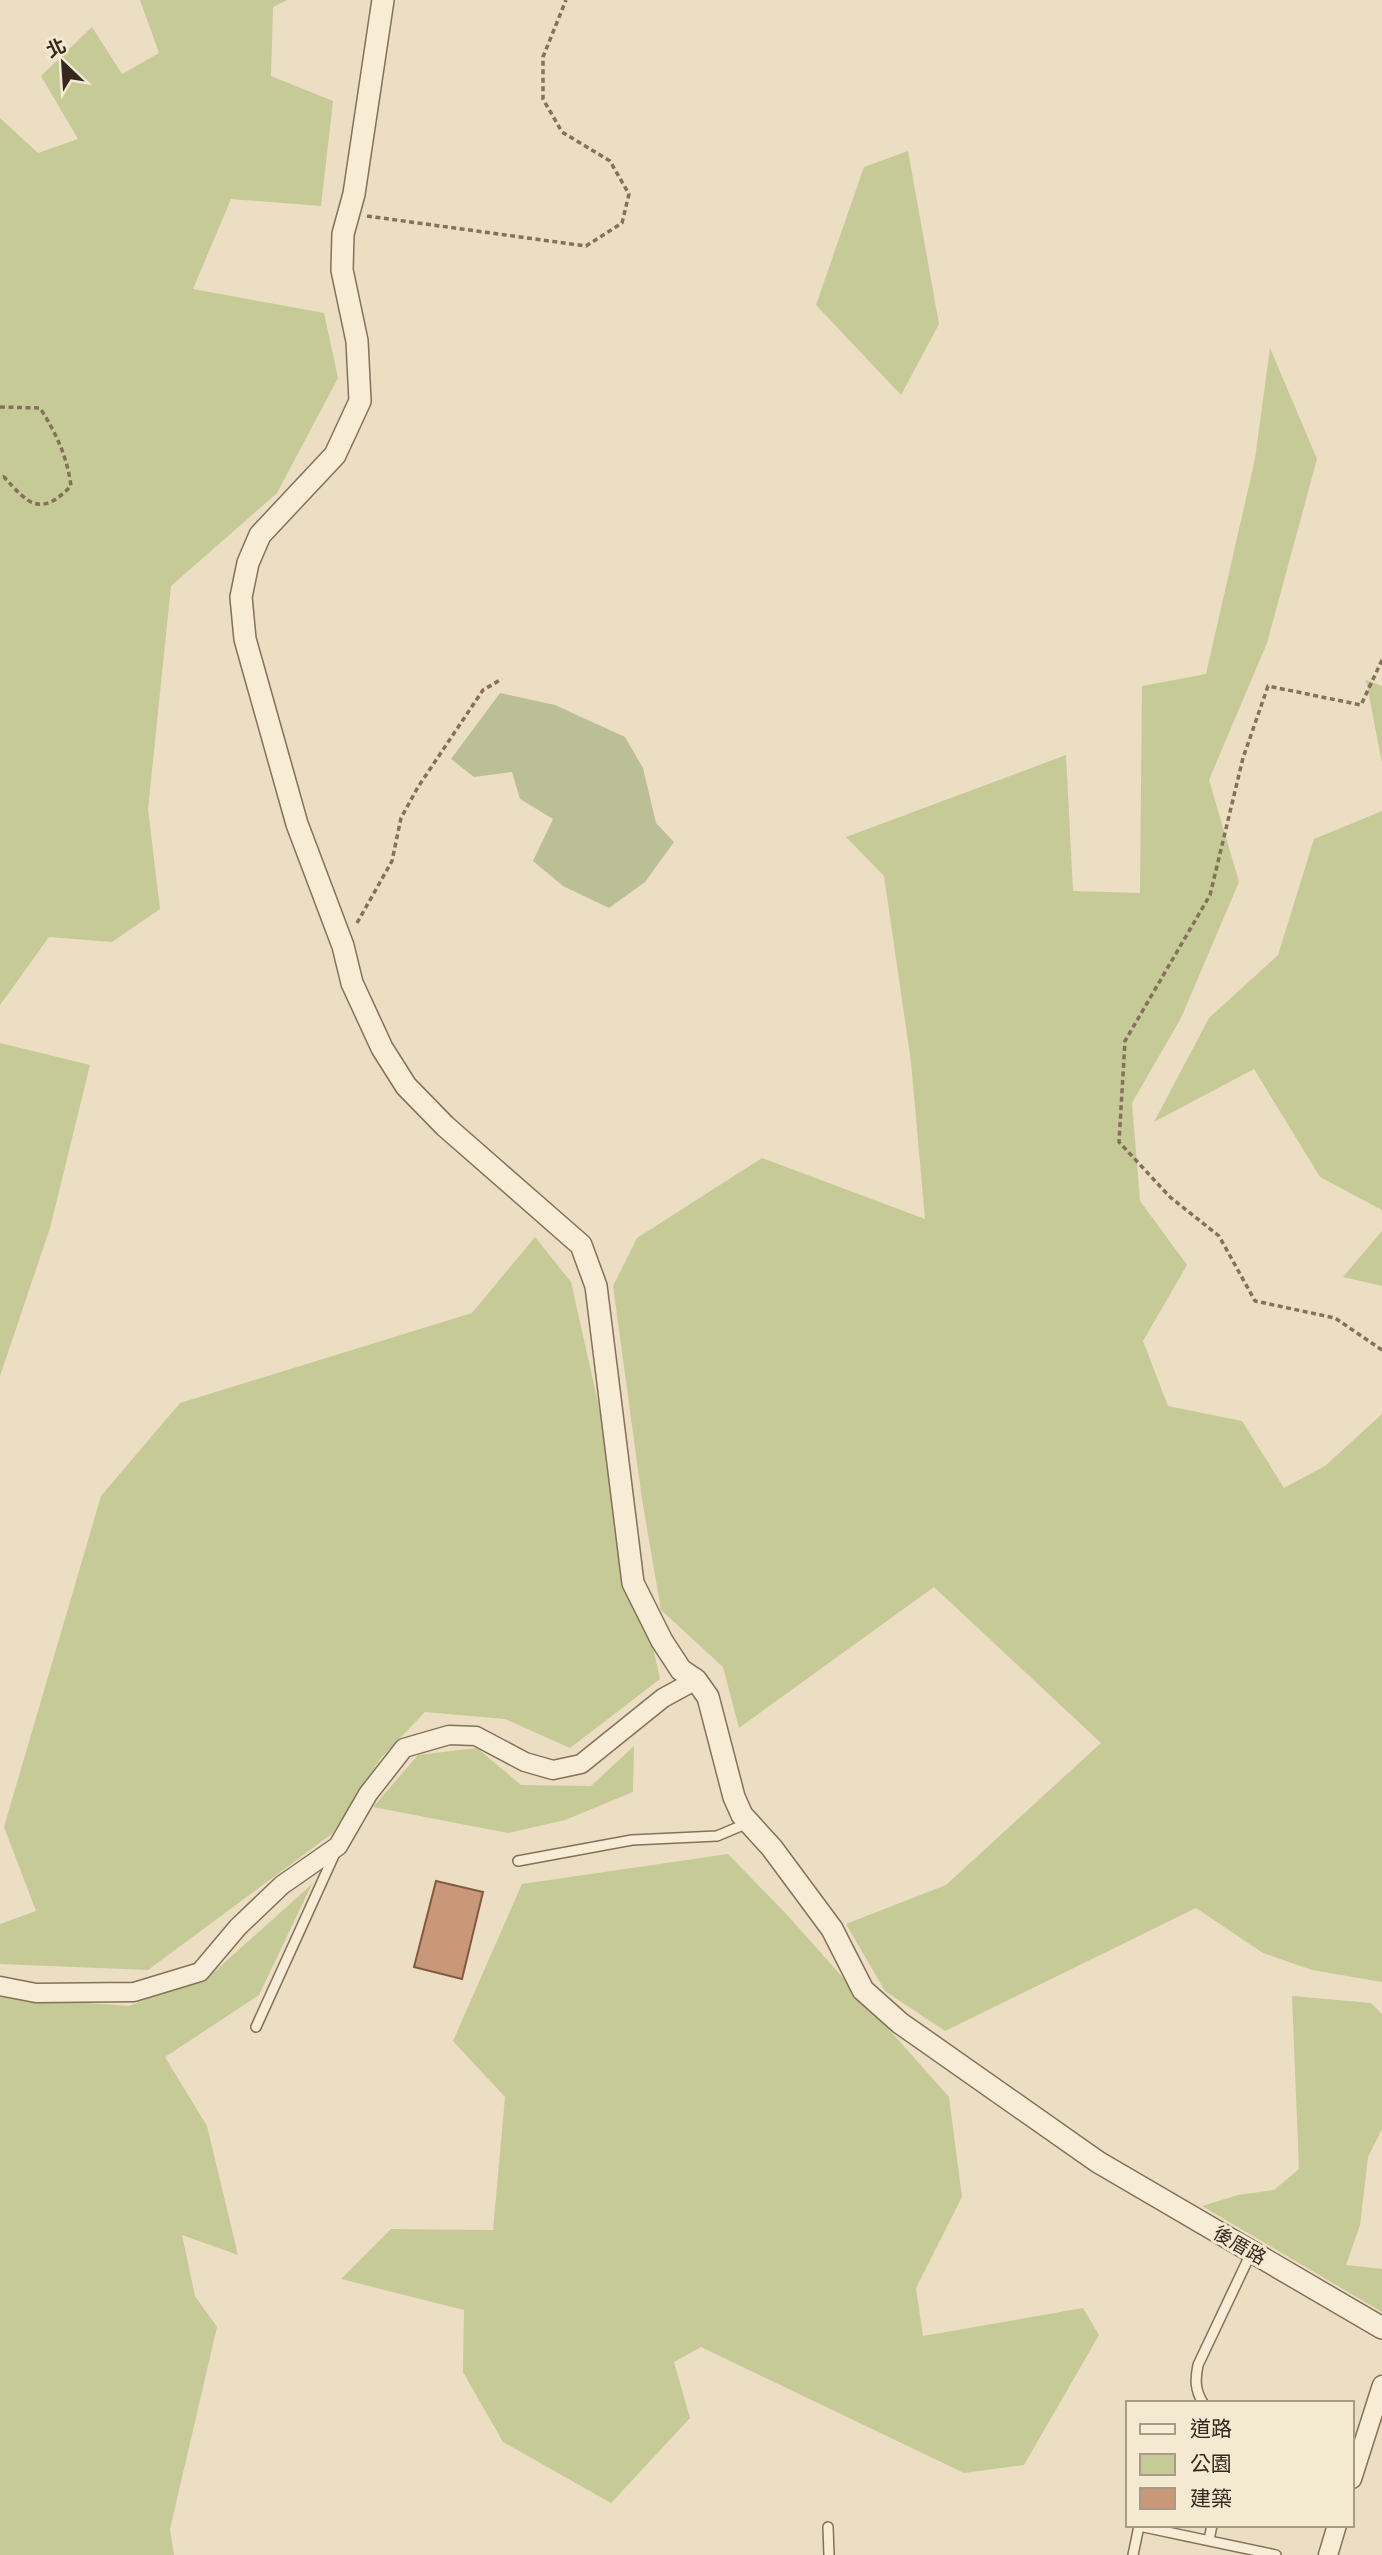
<svg xmlns="http://www.w3.org/2000/svg" width="1382" height="2555" font-family="'Noto Serif','Noto Sans TC',serif">
<rect width="100%" height="100%" fill="#ecdec2"/>
<path fill="#c5ca97" d="M140,0H287L273,7L271,76L333,101L321,206L231,199L193,289L324,313L338,378L277,493L171,586L148,809L160,909L112,942L49,937L0,1005V118L38,153L78,139L41,76L92,27L122,74L159,53Z
M908,151L939,324L901,395L816,305L864,167Z
M1270,348L1317,459L1267,643L1209,780L1239,882L1181,1018L1132,1103L1140,1201L1187,1265L1143,1341L1168,1406L1242,1421L1284,1488L1325,1466L1382,1414V1982L1312,1970L1263,1953L1196,1908L945,2031L885,1991L846,1924L946,1885L1101,1743L934,1587L739,1728L723,1667L661,1610L642,1499L613,1286L637,1238L762,1158L925,1219L911,1062L884,876L846,837L1066,755L1073,891L1140,893L1142,686L1206,674L1255,459Z
M1366,680L1382,686V763Z
M1382,811V1210L1320,1177L1254,1069L1154,1122L1209,1018L1278,955L1314,839Z
M0,1043L90,1065L50,1228L0,1376Z
M1382,1231V1286L1343,1277Z
M535,1237L571,1282L660,1679L570,1748L505,1719L425,1712L380,1759L333,1833L148,1970L0,1964V1924L36,1911L4,1827L101,1496L180,1403L472,1313Z
M634,1746L633,1792L565,1820L508,1833L373,1807L418,1755L477,1748L521,1785L591,1786Z
M728,1854L789,1917L949,2097L962,2197L916,2288L923,2336L1083,2308L1099,2335L1024,2465L964,2473L701,2347L674,2362L690,2418L611,2503L503,2442L463,2372L464,2310L341,2279L391,2229L493,2230L505,2097L453,2041L522,1884Z
M312,1884L259,1995L165,2057L207,2126L238,2255L182,2235L195,2296L217,2327L170,2529L174,2555H0V1997L129,2006L213,1973Z
M1292,1996L1371,2003L1382,2014V2129L1368,2157L1360,2225L1346,2265L1382,2269V2312L1202,2206L1238,2195L1274,2190L1299,2169Z"/>
<path fill="#bbbf96" d="M500,693L555,705L625,737L643,768L656,823L674,842L645,882L609,908L563,886L533,861L553,819L520,799L512,772L474,777L451,759Z"/>
<path fill="#c99879" stroke="#835941" stroke-width="2" d="M436,1881L483,1892L462,1979L414,1967Z"/>
<g fill="none" stroke-linecap="round" stroke-linejoin="round">
<g stroke="#85705a" stroke-width="12">
<path id="service" d="M518,1861L632,1840L717,1836L748,1823
M256,2027L336,1851
M1203,2403C1195,2390 1195,2380 1198,2365L1251,2253
M828,2527L829,2555
M1209,2540L1212,2525
M1133,2555L1139,2526L1276,2555"/>
</g>
<g stroke="#85705a" stroke-width="21">
<path id="minor" d="M0,1986L36,1993L134,1992L200,1972L238,1927L282,1885L338,1846L368,1794L404,1748L449,1735L476,1736L525,1762L553,1770L581,1764L663,1698L696,1680
M1352,2479L1382,2385
M1328,2555L1337,2525"/>
</g>
<g stroke="#85705a" stroke-width="24">
<path id="tertiary" d="M383,0L354,194L343,234L342,270L357,341L360,401L335,455L260,535L248,563L241,597L245,639L297,824L343,946L352,983L382,1048L406,1086L445,1126L581,1245L596,1286L633,1583L662,1641L681,1670L696,1680L708,1697L734,1797L742,1815L772,1848L832,1929L863,1990L900,2023L1098,2162L1382,2328"/>
</g>
<path stroke="#85705a" stroke-width="3.5" stroke-dasharray="5 3.5" stroke-linecap="butt" d="M367,216L586,246L622,223L629,194L610,161L562,132L543,99V57L566,0
M0,407L40,408C56,433 67,456 71,486C41,517 29,505 4,477L0,478
M1382,660L1361,705L1268,686L1243,758L1210,895L1125,1041L1119,1142L1170,1197L1219,1236L1255,1301L1335,1318L1382,1350
M357,923L392,861L401,818L418,787L483,690L502,679"/>
<use href="#service" stroke="#f7ecd5" stroke-width="9"/>
<use href="#minor" stroke="#f7ecd5" stroke-width="18"/>
<use href="#tertiary" stroke="#f7ecd5" stroke-width="21"/>
</g>
<g text-anchor="middle" stroke-width="6" stroke-linejoin="round" paint-order="stroke">
<g font-size="19" fill="#35281e" stroke="#f4e9d1">
<text transform="translate(1240 2245) rotate(30)" y="7">後厝路</text>
</g>
</g>
<rect x="1126" y="2401" width="228" height="126" fill="#f4e9d1" stroke="#a89c89" stroke-width="2"/>
<rect x="1140" y="2424" width="35" height="10" fill="#f7ecd5" stroke="#a89c89" stroke-width="2"/>
<text x="1190" y="2436" font-size="21" fill="#35281e">道路</text>
<rect x="1140" y="2454" width="35" height="21" fill="#c5ca97" stroke="#a89c89" stroke-width="2"/>
<text x="1190" y="2471" font-size="21" fill="#35281e">公園</text>
<rect x="1140" y="2488" width="35" height="21" fill="#c99879" stroke="#a89c89" stroke-width="2"/>
<text x="1190" y="2506" font-size="21" fill="#35281e">建築</text>
<g transform="translate(63 63) rotate(335)" stroke="#f4e9d1" stroke-width="5" paint-order="stroke">
<path d="M0-5L12 26L0 18L-12 26Z" fill="#35281e"/>
<text y="-10" font-size="19" font-weight="bold" text-anchor="middle" fill="#35281e">北</text>
</g>
</svg>
